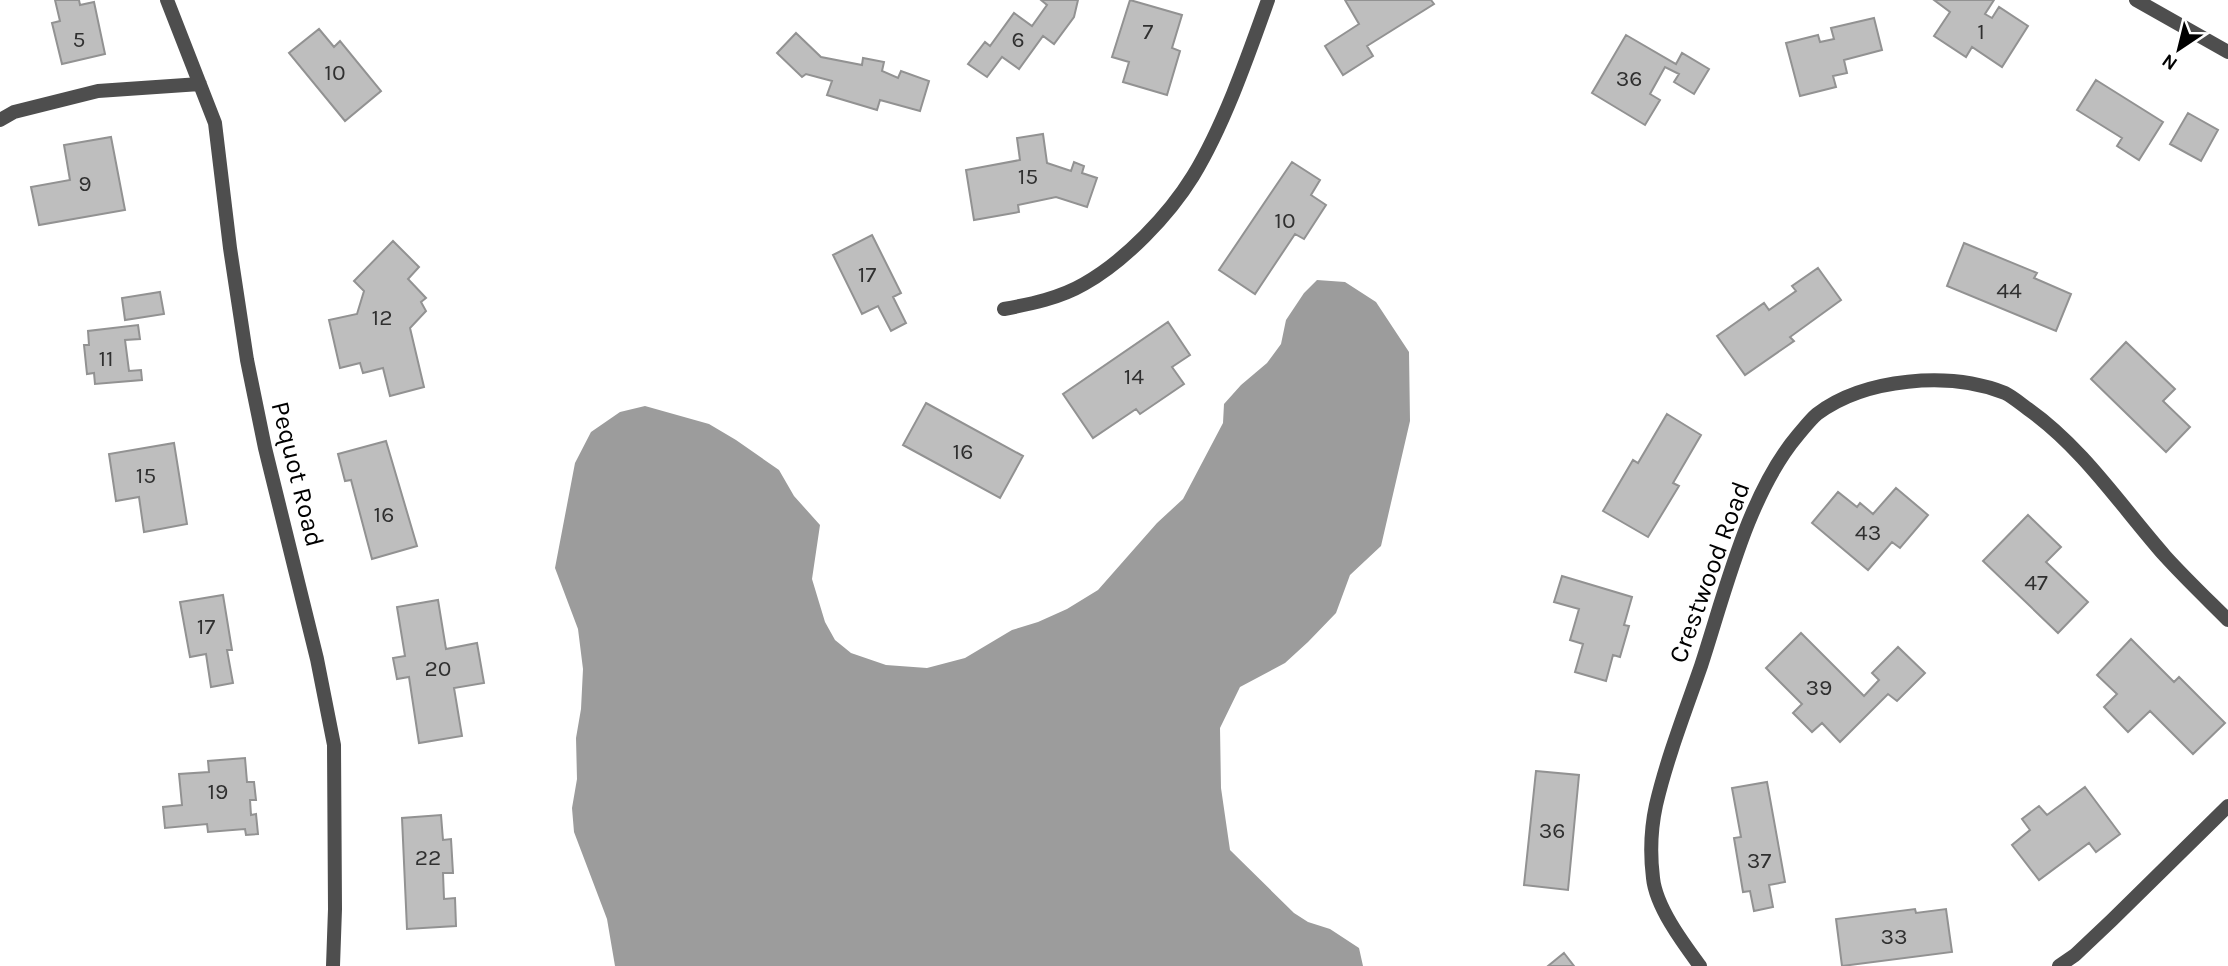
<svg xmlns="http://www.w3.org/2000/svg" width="2228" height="966" font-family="Karla,sans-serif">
<rect width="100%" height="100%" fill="#fff"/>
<path fill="#9c9c9c" d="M1317,280L1345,282L1376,302L1409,352L1410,421L1381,546L1350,575L1336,613L1308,642L1285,663L1240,687L1220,728L1221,788L1230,850L1294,913L1308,922L1330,929L1359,948L1363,966H615L607,919L574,832L572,808L577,779L576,738L581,709L583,669L578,629L555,568L575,463L591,432L620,412L645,406L709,424L736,440L779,470L794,496L820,525L812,579L825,622L835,640L851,653L886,665L927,668L965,658L1012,630L1038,622L1067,609L1098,590L1157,523L1183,499L1223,423L1224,404L1241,385L1267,363L1281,344L1286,320L1304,293Z"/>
<path fill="#bebebe" stroke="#929292" stroke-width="2" d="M55,0H79L80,5L94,2L105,54L62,64L52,23L60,21Z
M1041,0H1078L1074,17L1054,44L1043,36L1019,69L1002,57L987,77L968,64L985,42L990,46L1014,13L1032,26L1047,5Z
M1130,0L1182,15L1172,48L1180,51L1167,95L1123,82L1129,62L1112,57Z
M1345,0H1431L1434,4L1367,46L1373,56L1343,75L1325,46L1359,24Z
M1994,0L1985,14L1992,18L1999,7L2028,26L2002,67L1972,47L1966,57L1934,36L1950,12L1934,0Z
M1874,18L1882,50L1844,60L1847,73L1833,76L1836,87L1800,96L1786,43L1818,35L1820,42L1834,39L1831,28Z
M319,29L334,47L340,41L381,91L345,121L289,53Z
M796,33L821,57L862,65L863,58L884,62L882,71L898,78L901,71L929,81L920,111L880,100L877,110L827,95L832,81L806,74L802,77L777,53Z
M1626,35L1676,64L1682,53L1709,69L1694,94L1674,82L1679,74L1665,67L1650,94L1660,100L1645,125L1592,93Z
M2096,80L2163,122L2139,160L2117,146L2122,138L2077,110Z
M2188,113L2218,130L2201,161L2170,144Z
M1043,134L1047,163L1071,171L1074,162L1084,166L1082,173L1097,178L1087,207L1056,197L1018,205L1019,212L974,220L966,170L1020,160L1017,138Z
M111,137L125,210L39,225L31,187L70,180L64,145Z
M1292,162L1320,180L1311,195L1326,205L1304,239L1295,234L1255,294L1219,270Z
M872,235L901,293L893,297L906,323L891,331L878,306L862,314L833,255Z
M393,241L419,267L408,279L426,298L421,302L426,311L410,328L424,387L390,396L383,368L363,373L360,363L340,368L329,320L357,314L364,291L354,281Z
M1964,243L2037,273L2034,278L2071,294L2056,331L1947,286Z
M1818,268L1841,300L1790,337L1794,341L1745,375L1717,336L1764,303L1769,310L1796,291L1792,286Z
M160,292L164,314L125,320L122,298Z
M1168,322L1190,355L1172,367L1184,384L1140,414L1136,409L1093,438L1063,394Z
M138,325L140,339L125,340L129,371L141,370L142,380L95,384L94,373L87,374L84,345H89L88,331Z
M2126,342L2175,389L2163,401L2190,427L2166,452L2091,379Z
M926,403L1023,456L1000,498L903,445Z
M1667,414L1701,435L1673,483L1679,486L1648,537L1603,511L1633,460L1638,463Z
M386,441L417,546L372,559L351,480L345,481L338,454Z
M174,443L187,524L144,532L139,497L116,501L109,454Z
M1896,488L1928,515L1900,548L1892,542L1868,570L1812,523L1838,492L1857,507L1860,503L1873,514Z
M2028,515L2061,547L2046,562L2088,602L2058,633L1983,561Z
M1562,576L1632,597L1624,625L1629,626L1620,657L1613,655L1606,681L1575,672L1583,644L1570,640L1579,609L1554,602Z
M223,595L232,650H227L233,683L211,687L206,654L190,657L180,602Z
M438,600L446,649L477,643L484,683L454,688L462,736L419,743L409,677L397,679L393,658L405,656L397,607Z
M1801,633L1864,696L1879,680L1872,673L1898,647L1925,673L1897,701L1888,694L1840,742L1822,723L1812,732L1793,713L1802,704L1766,668Z
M2131,639L2174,682L2179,677L2225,723L2193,754L2150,711L2128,732L2104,707L2117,694L2097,675Z
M245,758L247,782H254L256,800H250L251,815L256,814L258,834L246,835L245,829L208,832L207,824L165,828L163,807L182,805L179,774L209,772L208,761Z
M1536,771L1579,775L1568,890L1524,885Z
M1767,782L1785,882L1769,885L1773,907L1754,911L1750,891L1743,892L1734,838L1741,837L1732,788Z
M2085,787L2120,834L2096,852L2089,843L2039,880L2012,845L2030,830L2022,819L2039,806L2047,815Z
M441,815L443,840L451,839L453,873H443L444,899L455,898L456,926L407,929L402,818Z
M1915,909L1916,913L1946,909L1952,952L1842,966L1836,919Z
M1564,953L1574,966H1548Z"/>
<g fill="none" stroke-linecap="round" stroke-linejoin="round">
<path stroke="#4e4e4e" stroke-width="14" d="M167,0L215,123L230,248L247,360L265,448L317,659L334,745L335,909L333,966
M2136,0L2228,52
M0,120L14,112L98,91L200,84
M1004,309C1031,304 1060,298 1084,284C1125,261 1169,215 1193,176C1224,125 1248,56 1268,0
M1700,966C1683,943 1656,907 1653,878C1650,854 1651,828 1656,805C1667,758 1685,712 1701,666C1725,593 1748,494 1798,435C1804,428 1810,420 1817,414C1865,378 1949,371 2005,393C2013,397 2021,404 2028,409C2083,448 2121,506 2165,556C2185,578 2207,599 2228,620
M2059,966L2075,955L2112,920L2228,806"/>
</g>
<g text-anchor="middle" stroke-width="5" stroke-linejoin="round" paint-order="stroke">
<g font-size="23" fill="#303030">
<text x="1148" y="39">7</text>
<text x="1981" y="39">1</text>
<text x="79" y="47">5</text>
<text x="1018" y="47">6</text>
<text x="335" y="80">10</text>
<text x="1629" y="86">36</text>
<text x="1028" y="184">15</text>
<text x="85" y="191">9</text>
<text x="1285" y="228">10</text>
<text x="867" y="282">17</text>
<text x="2009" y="298">44</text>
<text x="382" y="325">12</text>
<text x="106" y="366">11</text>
<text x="1134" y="384">14</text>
<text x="963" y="459">16</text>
<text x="146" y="483">15</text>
<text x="384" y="522">16</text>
<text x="1868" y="540">43</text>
<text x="2036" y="590">47</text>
<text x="206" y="634">17</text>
<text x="438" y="676">20</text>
<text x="1819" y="695">39</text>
<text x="218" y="799">19</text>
<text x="1552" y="838">36</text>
<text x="428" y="865">22</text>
<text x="1759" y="868">37</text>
<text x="1894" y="944">33</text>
</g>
<g font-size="26" fill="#000" stroke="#fff">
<text transform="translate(298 474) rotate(76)" y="9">Pequot Road</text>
<text transform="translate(1709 572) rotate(-70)" y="9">Crestwood Road</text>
</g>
</g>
<g transform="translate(2179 49) rotate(215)" stroke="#ffffff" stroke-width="5" paint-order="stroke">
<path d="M0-5L12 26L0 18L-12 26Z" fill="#000000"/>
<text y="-10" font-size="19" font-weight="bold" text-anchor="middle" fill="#000000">N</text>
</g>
</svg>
